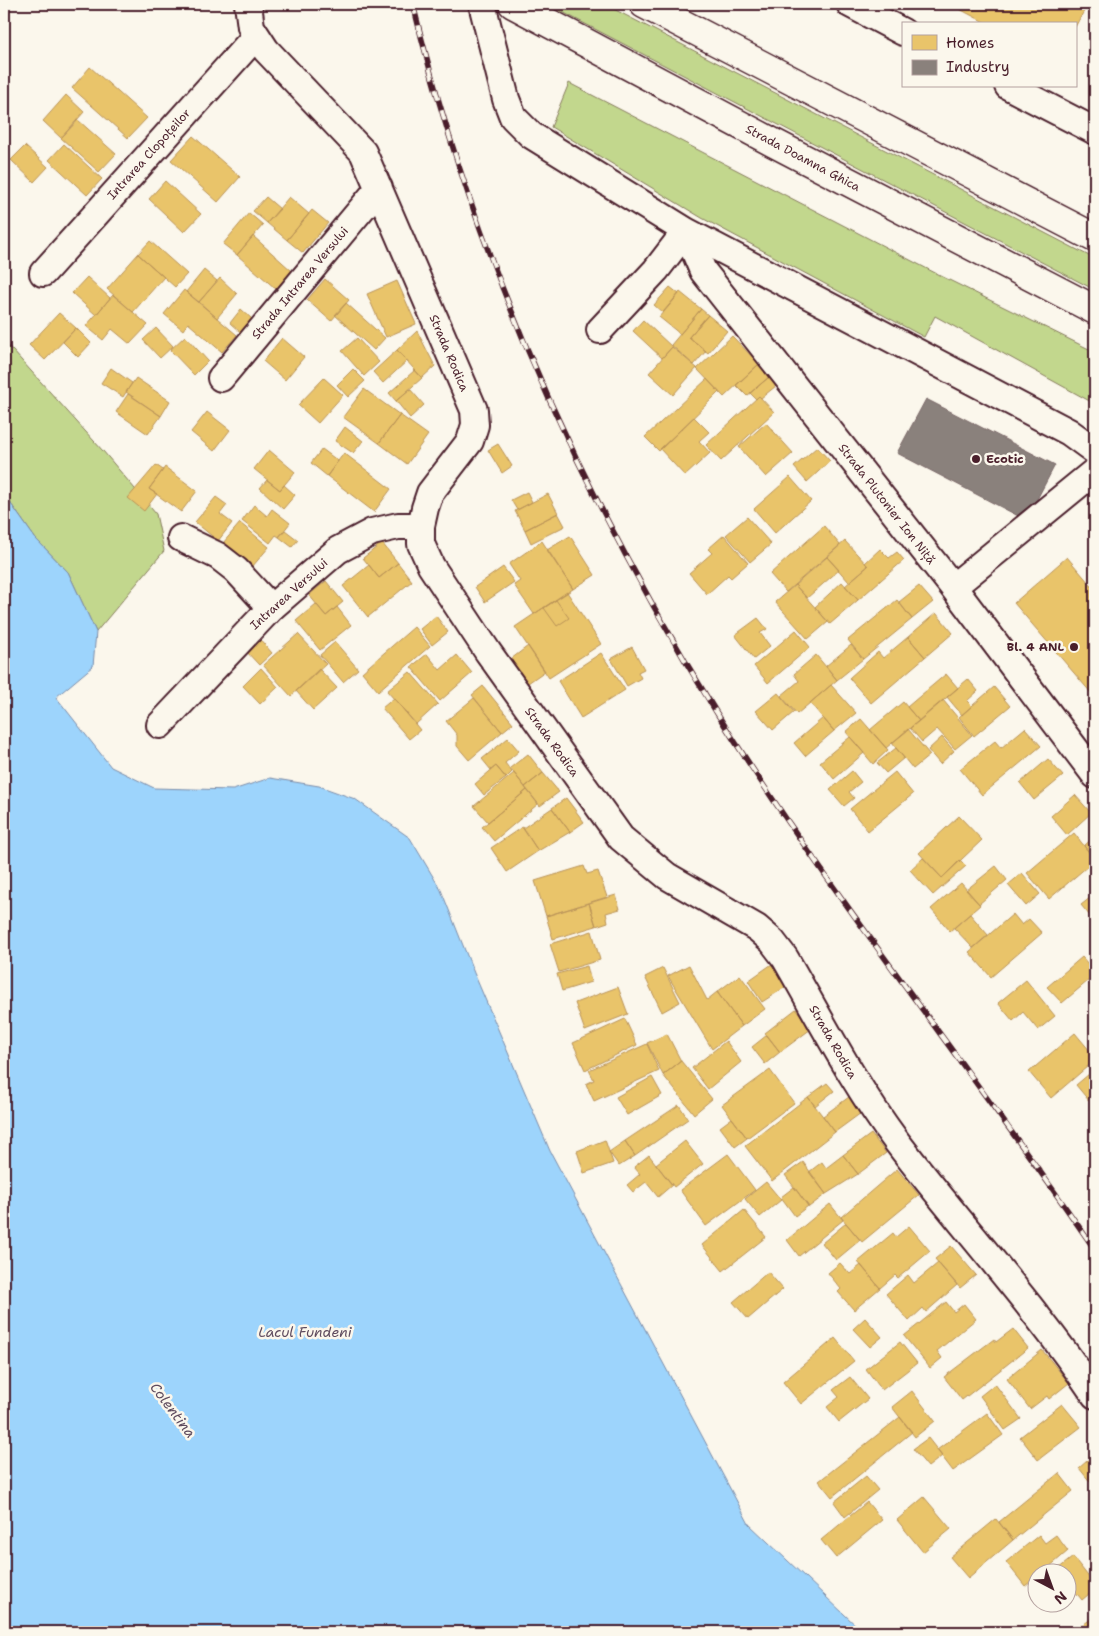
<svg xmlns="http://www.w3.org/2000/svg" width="1099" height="1636" font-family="'Shantell Sans',sans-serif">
<rect width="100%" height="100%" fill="#fbf7ec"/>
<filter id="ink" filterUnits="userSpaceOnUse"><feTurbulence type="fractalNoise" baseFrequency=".02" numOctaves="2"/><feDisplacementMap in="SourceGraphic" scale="10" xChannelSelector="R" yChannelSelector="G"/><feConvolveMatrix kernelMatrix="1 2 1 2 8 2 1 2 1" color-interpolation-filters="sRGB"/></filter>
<g filter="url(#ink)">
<path fill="#c2d78d" stroke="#867b5c" d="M547,4H604L1095,259V290Z
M569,83L943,277L1095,352V404L935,316L924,337L702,218L551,127Z
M4,341L103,451L156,514L164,551L96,632L68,572L35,538L4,494Z"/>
<path fill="#9dd4fc" stroke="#7c8ca8" d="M4,494L35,538L68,572L96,632L93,666L56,697L111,767L154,788L233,790L270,778L319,786L355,799L410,838L441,890L474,973L550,1151L749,1524L863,1632H4Z"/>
<path fill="#e9c46a" stroke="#b99257" d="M950,4H1088L1075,27V24H988Z
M90,67L147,118L128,138L72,88Z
M66,95L84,112L61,138L43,121Z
M78,120L116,154L99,172L61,138Z
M193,136L240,177L218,202L171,160Z
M64,144L102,179L87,195L49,160Z
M25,146L48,167L34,182L11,160Z
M165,181L201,214L184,232L149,199Z
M266,197L280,209L267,223L253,211Z
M289,197L309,214L287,240L267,223Z
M312,210L328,223L303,253L287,240Z
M249,213L263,225L237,255L223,244Z
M253,236L292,271L276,289L237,255Z
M150,241L187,274L175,287L138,254Z
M138,254L164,277L133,312L107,289Z
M204,270L217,281L199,302L186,292Z
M87,277L110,298L96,315L72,293Z
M220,278L237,294L217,318L199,302Z
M325,279L349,300L331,321L307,300Z
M397,281L416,324L386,337L367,294Z
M670,287L679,294L663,313L654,305Z
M184,290L237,335L222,352L188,323L183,330L164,314Z
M680,292L701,309L680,334L659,317Z
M113,295L148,325L130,344L112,329L103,340L86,326Z
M346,303L385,338L374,350L335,315Z
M241,309L252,319L240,332L230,323Z
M701,309L708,315L689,337L706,351L694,365L671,345Z
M59,313L76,328L45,360L29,345Z
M708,315L727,331L708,353L689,337Z
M643,320L672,347L662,358L633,331Z
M76,328L91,343L78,357L63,342Z
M156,328L173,346L160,358L143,340Z
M417,331L435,366L422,378L397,350Z
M185,336L208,361L194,375L170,350Z
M732,336L759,364L724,397L697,369Z
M282,338L304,357L285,380L263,361Z
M357,338L379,362L364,376L342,351Z
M672,347L697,368L673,395L649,373Z
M397,350L407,361L383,383L373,372Z
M758,365L769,377L747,396L736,385Z
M111,368L132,383L123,397L101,383Z
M353,369L365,381L348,397L337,385Z
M415,370L422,378L396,401L389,393Z
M769,377L776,386L761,398L759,396L756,399L750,393Z
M136,378L170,401L161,416L126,392Z
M324,378L343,395L318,423L298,405Z
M707,379L719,392L659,451L645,437Z
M364,389L400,415L379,443L343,417Z
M410,389L424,405L410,418L396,401Z
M128,394L161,416L148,434L116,412Z
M759,396L774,412L721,461L706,445Z
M207,412L230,430L214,451L191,432Z
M400,415L428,435L407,464L379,443Z
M694,417L709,432L699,441L710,453L685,476L660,449Z
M766,423L793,453L766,477L739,447Z
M345,427L363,441L353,453L335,441Z
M498,444L512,466L502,473L488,450Z
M817,447L830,461L807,482L794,467Z
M322,449L338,461L327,476L311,463Z
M269,450L295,472L280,490L254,469Z
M344,453L391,489L374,512L327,476Z
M156,465L163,470L149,489L157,494L144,511L128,498Z
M165,467L197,491L181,512L149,489Z
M790,477L811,501L775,533L754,509Z
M267,480L280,490L284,485L295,495L283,509L260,488Z
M527,492L532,502L517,510L511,500Z
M548,494L558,513L525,530L515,511Z
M216,497L227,505L220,514L232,523L218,541L195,522Z
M254,505L267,516L272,509L290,523L279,537L276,535L270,543L242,521Z
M558,513L565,526L531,543L525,530Z
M747,517L771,544L750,562L726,535Z
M240,523L269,547L252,567L223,543Z
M824,526L840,545L786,592L770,574Z
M285,530L298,540L292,547L279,537Z
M724,535L748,563L731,578L728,575L707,594L689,573L712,553L708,549Z
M570,536L595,575L573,589L547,550Z
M542,541L573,589L534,614L514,585L520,581L509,564Z
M845,541L868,566L849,582L827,557Z
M382,543L398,563L379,578L363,558Z
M880,549L889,558L897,552L904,560L858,600L845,586L868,566L865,563Z
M827,557L839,570L807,598L795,585Z
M1067,557L1095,590V691L1092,694L1014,603Z
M398,563L412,581L368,617L343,586L369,565L379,578Z
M503,567L514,582L485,602L475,587Z
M326,581L343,602L326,616L309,595Z
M842,582L858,600L830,624L815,607Z
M795,585L828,622L808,639L775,602Z
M919,586L933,602L912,619L899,602Z
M567,592L601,644L549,678L515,627Z
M556,600L569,618L557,626L544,608Z
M897,600L912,619L863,659L848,640Z
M316,604L326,616L337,607L351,625L320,650L296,621Z
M936,613L953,633L925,657L908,637Z
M436,616L448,632L432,645L420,629Z
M758,618L767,629L760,633L770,646L754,659L735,635Z
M414,627L430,646L378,691L362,672Z
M796,630L810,647L768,683L754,666Z
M298,634L326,664L291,696L263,665Z
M258,637L272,653L259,665L245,650Z
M908,637L925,657L871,703L849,678L878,652L883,658Z
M335,642L358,669L343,682L320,655Z
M851,645L863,659L837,680L826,666Z
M528,646L545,671L528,683L511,659Z
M632,647L644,669L638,672L641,678L627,686L611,659Z
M601,653L625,690L581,718L558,681Z
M427,654L440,670L457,655L472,673L440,701L411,667Z
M816,655L837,680L797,714L781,696L799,681L794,674Z
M261,668L278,687L260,704L243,686Z
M319,669L337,688L313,710L296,691Z
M410,672L438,704L416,724L387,691Z
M946,674L958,688L919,721L907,707Z
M968,679L978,691L967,701L972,706L962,715L947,697Z
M831,685L856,713L834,731L810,703Z
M483,686L513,723L502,732L472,695Z
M994,687L1010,706L974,736L959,717Z
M778,693L794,712L773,730L756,711Z
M394,698L420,730L409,739L382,708Z
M474,698L502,732L469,760L457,746V735L446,721Z
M943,700L972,735L955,749L937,729L922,742L910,728Z
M903,702L919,721L886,748L870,730Z
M823,718L834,731L805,756L794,743Z
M861,719L888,750L873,764L846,732Z
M1025,728L1041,746L982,795L960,769L995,741L1001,748Z
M908,729L930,755L913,769L892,743Z
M850,737L864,753L834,779L820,762Z
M942,737L954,751L940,764L928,750Z
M508,738L519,751L505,763L512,772L506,778L496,766L491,770L482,759Z
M896,748L904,758L886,773L877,763Z
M528,754L543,773L525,787L510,768Z
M1048,759L1063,776L1034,800L1020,783Z
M496,766L506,778L484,795L475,784Z
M852,771L861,782L849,792L854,798L844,806L830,790Z
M895,772L913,794L868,831L850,809Z
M514,773L527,790L488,822L474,806Z
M543,773L559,792L540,806L525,787Z
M527,790L538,804L494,841L482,827Z
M1075,795L1091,813L1067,835L1051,816Z
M566,798L584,822L570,832L552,808Z
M552,808L570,832L538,851L523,828Z
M959,816L982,840L942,878L919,853Z
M522,827L538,851L507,872L491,848Z
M1074,833L1095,860L1049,899L1027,873Z
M1095,836V859L1084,846Z
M923,858L942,878L960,860L966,866L933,895L910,870Z
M584,866L587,874L598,871L607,897L546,916L535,881Z
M996,866L1007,880L979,904L966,890Z
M1022,873L1040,894L1026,906L1008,885Z
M961,883L980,905L950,931L931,909Z
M1095,894V922L1081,905Z
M616,895L620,909L606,913L608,922L596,926L589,903Z
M589,903L596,926L553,939L546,916Z
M970,914L988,935L973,948L954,928Z
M1013,914L1022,925L1029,919L1042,933L991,977L969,952Z
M592,931L600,960L559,972L550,944Z
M1082,957L1095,972V975L1062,1003L1047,987Z
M772,964L787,986L762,1002L748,981Z
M689,965L707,1000L717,992L742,1026L712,1049L668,976Z
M587,966L591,982L562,991L557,974Z
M663,968L680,1002L662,1012L645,977Z
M740,975L765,1009L742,1026L717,992Z
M1026,980L1055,1016L1038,1030L1023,1012L1013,1021L998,1003Z
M618,987L628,1014L585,1031L575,1003Z
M796,1009L811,1029L780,1052L765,1033Z
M625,1019L637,1045L585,1070L573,1043Z
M1075,1033L1095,1057V1060L1051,1098L1029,1072Z
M667,1034L681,1061L663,1075L647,1043Z
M767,1035L780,1052L765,1064L752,1047Z
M726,1041L741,1062L708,1089L692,1068Z
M647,1044L659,1071L594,1101L586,1084L594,1080L589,1070Z
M681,1061L712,1099L694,1114L663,1075Z
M1095,1069V1108L1076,1085Z
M770,1070L794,1103L747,1138L722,1105Z
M652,1077L662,1095L627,1115L616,1097Z
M827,1083L834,1091L815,1106L808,1097Z
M808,1097L835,1132L772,1181L745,1146Z
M849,1097L861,1113L835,1132L823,1116Z
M679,1105L688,1119L635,1156L625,1141Z
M732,1118L747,1138L735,1147L720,1127Z
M871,1134L886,1153L858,1174L843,1155Z
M605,1140L613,1163L584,1173L577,1151Z
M625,1141L635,1156L619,1166L609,1152Z
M685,1141L703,1164L674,1187L656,1164Z
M728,1154L755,1190L706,1226L680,1190Z
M649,1155L672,1185L658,1197L646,1182L633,1192L627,1185L640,1174L634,1167Z
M843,1155L858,1174L826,1194L809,1172L822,1162L826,1168Z
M803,1162L826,1194L809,1207L785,1175Z
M897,1169L919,1195L862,1242L841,1217Z
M766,1182L781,1200L760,1217L745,1199Z
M794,1187L808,1206L795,1216L781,1197Z
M830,1204L843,1220L799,1256L787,1240Z
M744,1210L766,1237L723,1271L702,1245Z
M846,1223L860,1240L836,1260L822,1243Z
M909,1226L930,1251L898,1278L895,1275L880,1288L858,1262L893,1233L896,1237Z
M951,1246L976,1275L960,1288L935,1259Z
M840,1263L850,1274L861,1265L880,1288L854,1310L838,1292L841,1289L828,1273Z
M938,1263L957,1285L926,1312L923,1308L909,1321L886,1294L908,1275L914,1283Z
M768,1272L783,1289L748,1319L733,1302Z
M946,1302L954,1312L964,1304L976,1319L937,1351L942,1358L930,1368L904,1336Z
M865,1318L882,1337L870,1347L853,1329Z
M1013,1329L1028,1348L962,1400L944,1377L994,1339L996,1342Z
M835,1338L854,1361L801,1404L783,1382Z
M900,1342L917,1363L882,1390L866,1369Z
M1042,1350L1069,1383L1049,1399L1047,1396L1030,1409L1007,1379Z
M850,1377L868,1399L839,1422L827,1407L839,1397L833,1390Z
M995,1384L1021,1419L1005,1430L980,1396Z
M912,1391L935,1421L915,1437L892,1407Z
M1062,1404L1081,1427L1038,1460L1020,1437Z
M987,1413L1003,1435L953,1471L937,1450Z
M900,1417L912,1432L832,1497L819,1481Z
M928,1438L942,1456L928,1467L913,1449Z
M1095,1454V1479L1091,1483L1079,1468Z
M1059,1473L1073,1491L1013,1540L999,1522Z
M866,1476L878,1490L845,1517L834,1502Z
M924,1497L951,1529L923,1552L897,1520Z
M867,1502L882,1520L836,1558L821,1540Z
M996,1519L1013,1540L968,1578L950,1557Z
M1039,1535L1045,1543L1056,1535L1068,1551L1041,1574H1036V1577L1025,1586L1006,1562Z
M1073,1557L1095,1585V1589L1082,1600L1066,1580V1574H1061L1058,1569Z
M1095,1616V1632H1073Z"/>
<path fill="#8a817c" stroke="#776464" d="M926,399L1055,465L1026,520L897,453Z"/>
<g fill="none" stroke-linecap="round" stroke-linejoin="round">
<g stroke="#4a1f2b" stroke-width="30">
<path id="street" d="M248,4L251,27L266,50L363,152L474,410L475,425L470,441L430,493L425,508L421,526V544L431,566L488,652L621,838L667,876L757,928L772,941L785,958C821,1020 854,1085 897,1142C962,1227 1035,1306 1095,1395
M482,4L506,99L513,117L531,135L686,231L1069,432L1095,451
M850,4L903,32
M1008,86L1095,131
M43,273L256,36
M600,330L656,270L686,231L703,271L953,587L1095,775
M221,378L379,188
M181,538L218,556L236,570L271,608
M953,587L1095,471
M160,725L271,608L338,550L372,532L398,526H421"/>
</g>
<g stroke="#4a1f2b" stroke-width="31">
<path id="secondary" d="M513,4L774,143L1095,310
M644,4L1095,238"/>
</g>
<use href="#street" stroke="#fbf7ec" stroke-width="26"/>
<use href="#secondary" stroke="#fbf7ec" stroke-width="28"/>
<g stroke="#4a1f2b" stroke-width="5.5">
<path id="rail" d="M413,4C474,257 581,495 718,715C834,900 972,1070 1095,1250"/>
</g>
<use href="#rail" stroke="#fbf7ec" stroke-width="4" stroke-dasharray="11" stroke-linecap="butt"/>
</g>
</g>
<g fill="#4a1f2b" stroke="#fbf7ec" stroke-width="2">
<circle cx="976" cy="459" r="5"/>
<circle cx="1074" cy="647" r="5"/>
</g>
<g text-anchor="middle" stroke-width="5" stroke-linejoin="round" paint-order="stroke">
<g font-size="12" fill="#4a1f2b" stroke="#fbf7ec">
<text transform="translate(149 154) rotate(-48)" y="4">Intrarea Clopoțeilor</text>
<text transform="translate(803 158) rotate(28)" y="4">Strada Doamna Ghica</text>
<text transform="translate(300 283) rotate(-50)" y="4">Strada Intrarea Versului</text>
<text transform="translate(449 353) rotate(67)" y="4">Strada Rodica</text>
<text transform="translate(887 504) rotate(52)" y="4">Strada Plutonier Ion Niță</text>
<text transform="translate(289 594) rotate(-42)" y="4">Intrarea Versului</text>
<text transform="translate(552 742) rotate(54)" y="4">Strada Rodica</text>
<text transform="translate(833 1042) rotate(60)" y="4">Strada Rodica</text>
</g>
<g font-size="12" font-weight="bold" fill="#4a1f2b" stroke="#fbf7ec" text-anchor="start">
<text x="986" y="463">Ecotic</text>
<text x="1064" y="651" text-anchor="end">Bl. 4 ANL</text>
</g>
<g font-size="14" font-style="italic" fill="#5f4c5f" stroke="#fbf7ec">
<text x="305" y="1337">Lacul Fundeni</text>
<text transform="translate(173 1410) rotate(53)" y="5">Colentina</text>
</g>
</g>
<rect width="1099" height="1636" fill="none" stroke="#fbf7ec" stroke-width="20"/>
<rect x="10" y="10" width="1079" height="1616" fill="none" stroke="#4a1f2b" stroke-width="2" filter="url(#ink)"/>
<rect x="902" y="22" width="175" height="65" fill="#fbf7ec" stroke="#b4a19f"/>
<rect x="912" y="35" width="25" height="15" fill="#e9c46a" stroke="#b4a19f"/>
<text x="946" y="48" font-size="15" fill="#4a1f2b">Homes</text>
<rect x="912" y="60" width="25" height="15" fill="#8a817c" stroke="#b4a19f"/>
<text x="946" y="72" font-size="15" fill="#4a1f2b">Industry</text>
<g transform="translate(1052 1588) rotate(139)"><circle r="24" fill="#fbf7ec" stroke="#b4a19f"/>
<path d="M0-4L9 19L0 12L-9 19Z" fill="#4a1f2b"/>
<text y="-8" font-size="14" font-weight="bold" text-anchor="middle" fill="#4a1f2b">N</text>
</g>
</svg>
